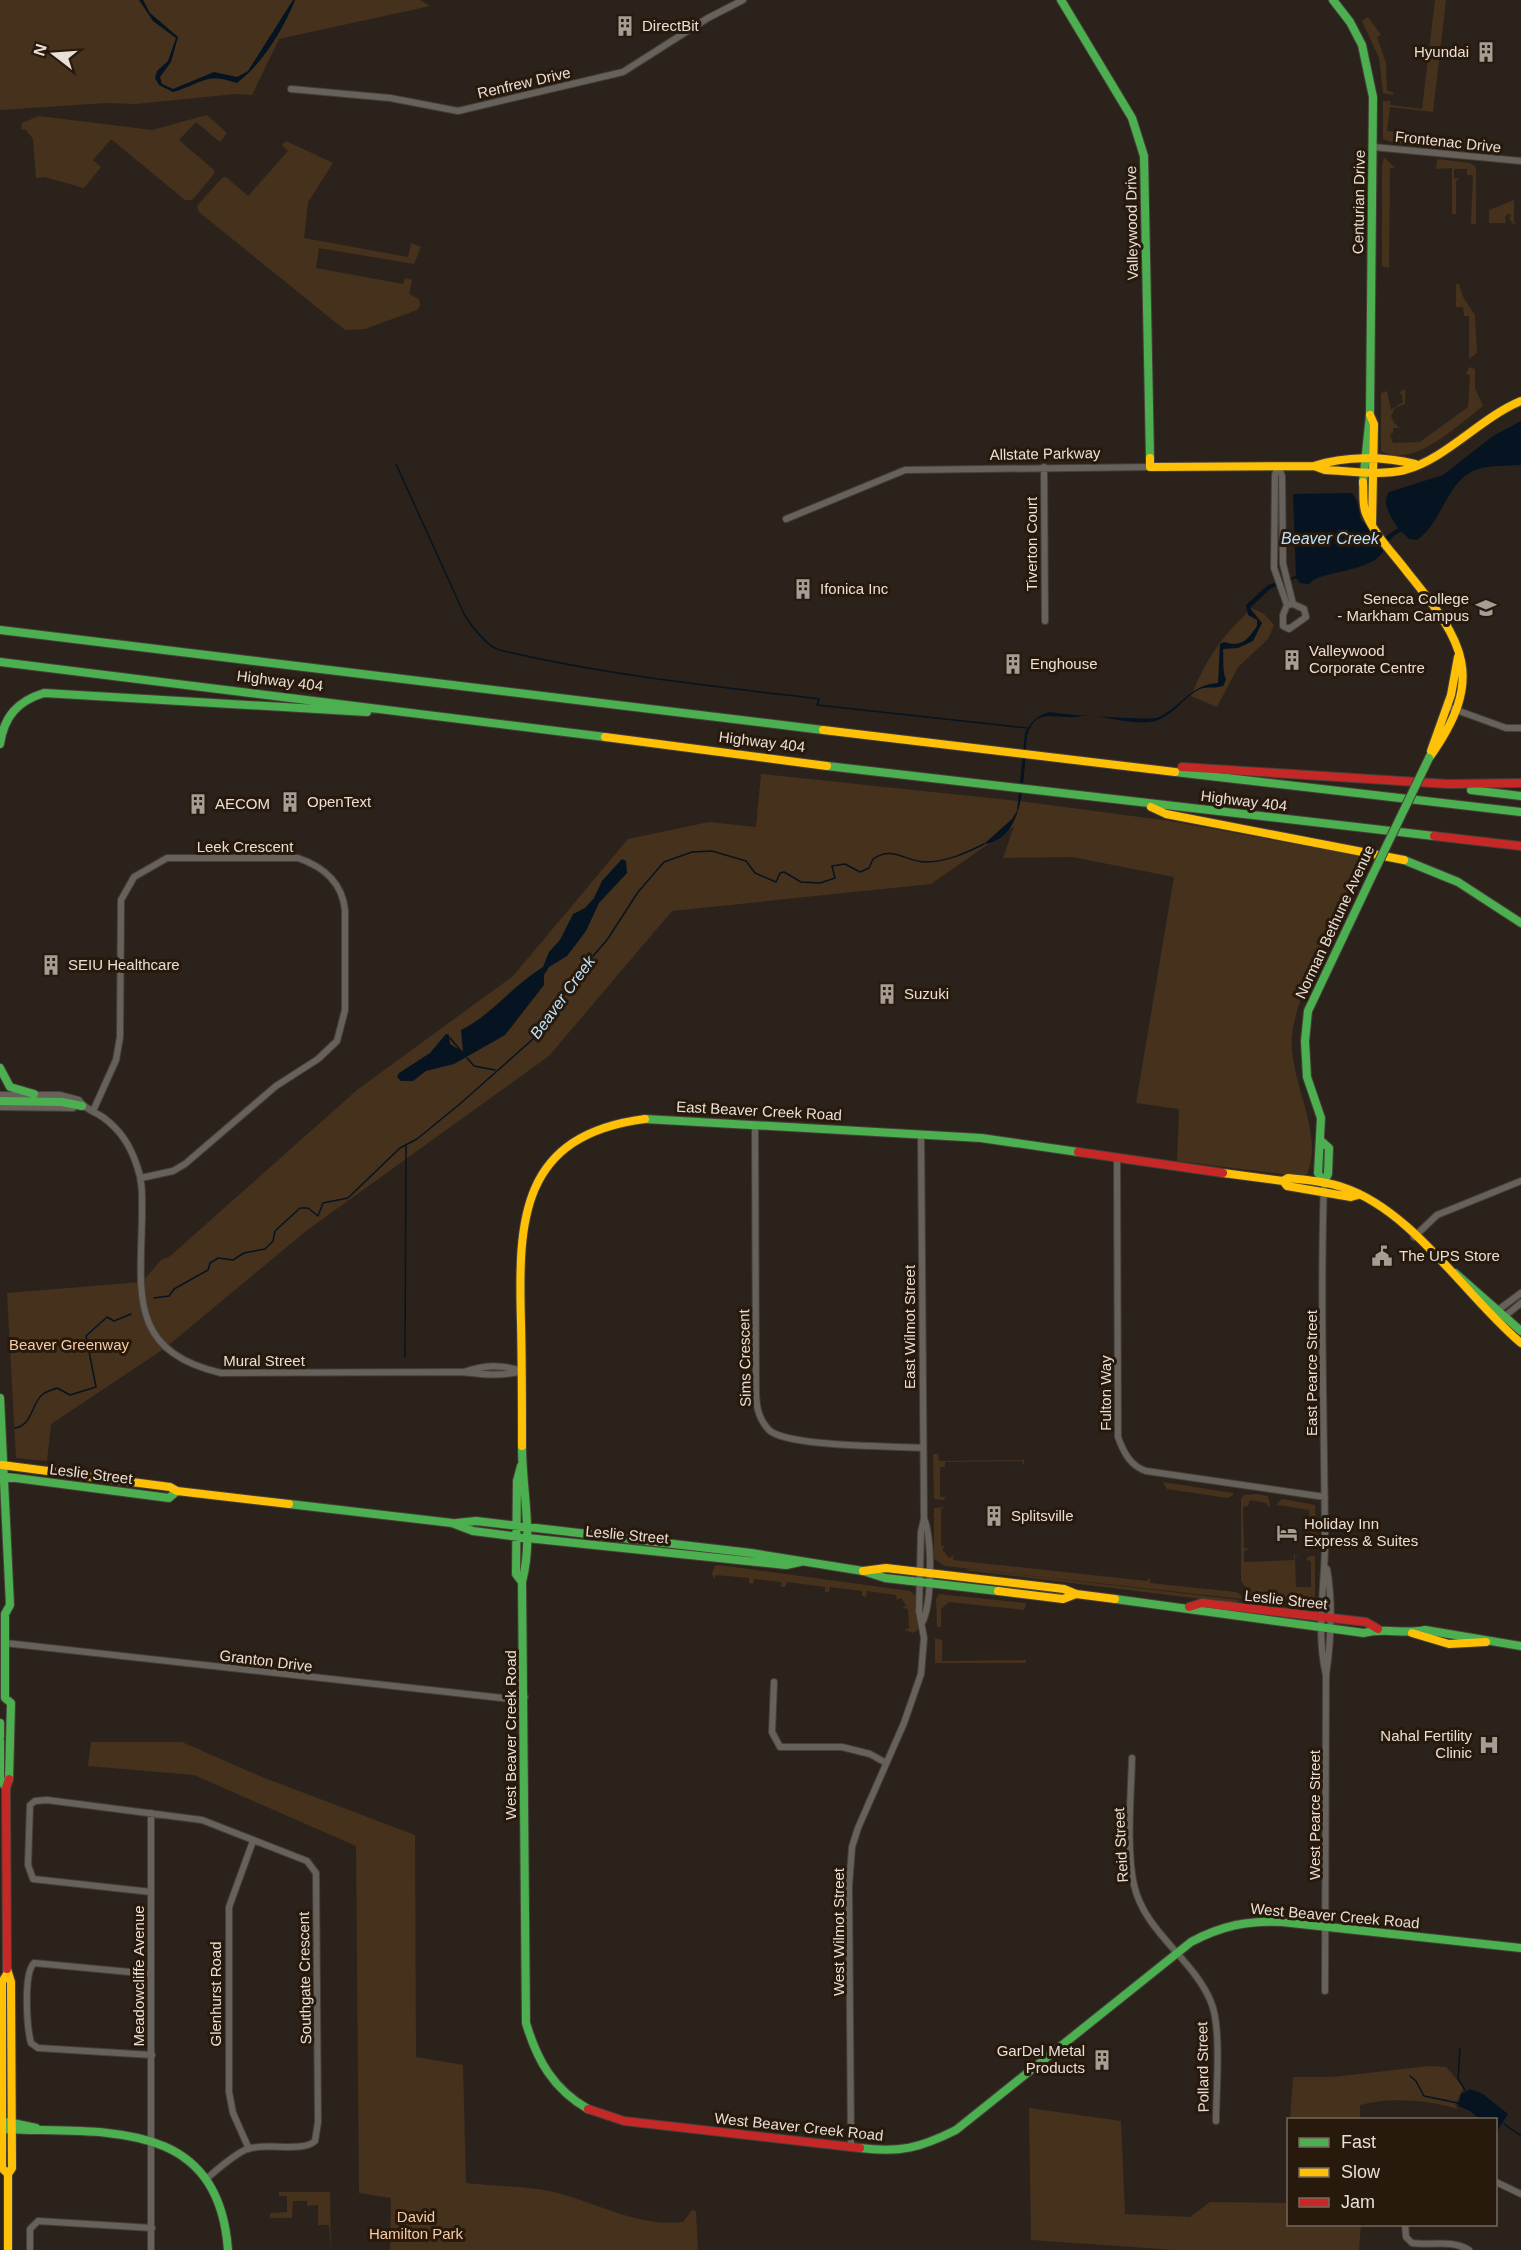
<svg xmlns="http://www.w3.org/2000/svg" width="1521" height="2250" font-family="Arial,sans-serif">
<rect width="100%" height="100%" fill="#2b231b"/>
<path fill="#46311d" d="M0,0H420L430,6L279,39L252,95L235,94L136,104L106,103L0,110Z
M1435,0H1446L1433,112L1390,107L1387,131L1431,136L1430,141C1419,148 1395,144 1383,139V101H1390L1391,105L1422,109Z
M1368,17L1381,35L1377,37L1386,63L1387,91L1393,92V95L1383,93L1379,58L1362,21Z
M207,115L227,133L220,142L196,122L179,140L214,170V174L192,200H185L111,139L93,160L101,167L84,188L44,177L36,178L33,139L26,130L21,129L22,123L39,116L152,130Z
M1445,137L1492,141L1496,144L1489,151L1447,147L1438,143Z
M286,141L333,163L308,202L304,238L408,257L411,243L421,247L414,264L319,248L316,268L403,284L405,278L412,280L409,294L419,299L420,306L417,310L365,329L345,330L199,212L197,206L222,178L226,177L248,196L288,151L282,145Z
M1384,157L1395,168H1390L1389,268L1382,266V166Z
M1437,159L1470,163L1476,167V224H1471L1473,175H1467V169H1454V178L1460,179L1456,181V214H1452V168L1436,169Z
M1514,200V223L1518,224H1513L1509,218L1511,215L1508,214L1505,217L1506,223H1489V210Z
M1456,284H1459L1463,297L1475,315L1477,353L1469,359V316H1464L1463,307H1456Z
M1469,367L1475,369V388L1483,406C1459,424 1413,470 1381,451V393L1387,391L1391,410L1403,402L1402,394L1399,393L1405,389V404L1395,408L1391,416L1394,423L1400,428H1393V433L1390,434L1393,443L1420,442L1468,407L1470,375L1466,374Z
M1252,608L1264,614L1274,625L1268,639L1238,667L1217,707L1191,696C1208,656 1221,637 1252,608Z
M761,774L1019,801L1170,821L1370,858C1347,904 1296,987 1292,1036C1288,1080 1325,1133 1307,1174L1299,1176L1177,1161L1179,1109L1136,1103L1174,877L1072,857L1003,858L1014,826L931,884L672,911L549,1056L306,1231L165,1348L51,1424L47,1461L16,1458L7,1293L142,1282L161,1260L169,1257L357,1090L513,976L628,839L709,822L756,827Z
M933,1454H938L939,1461L1024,1460V1466L1022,1461L945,1462V1467H940V1497H946L943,1500L934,1499Z
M1163,1482L1233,1493V1495L1228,1498L1167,1489Z
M1255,1494L1268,1496L1270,1505L1268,1508L1267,1503L1250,1500L1248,1506L1243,1507L1244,1548L1249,1549L1244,1551V1562L1294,1560V1555H1300L1295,1556L1296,1587H1311V1561L1306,1560L1309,1556H1315V1602L1310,1608L1249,1600L1248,1590L1241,1581V1499L1244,1495Z
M1283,1499L1315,1505L1316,1543H1311L1309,1510L1279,1505L1277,1507L1278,1502Z
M945,1507L941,1509V1546H945L942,1549L949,1558L954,1555L953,1560L1147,1581L1150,1578V1583L1236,1592L1241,1595L1242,1599L945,1566L934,1559V1508Z
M719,1565L910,1591L917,1597L919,1629L913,1633L904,1630L909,1628L908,1609L903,1608L906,1605L901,1598L897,1600L896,1595L867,1591L866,1597L862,1596V1591L830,1587L829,1592H825V1587L787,1582L785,1587H781V1582L754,1579L753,1584L749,1583V1578L716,1575L714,1579L712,1574L715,1566Z
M970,1569L1241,1600L1234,1603L964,1570Z
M939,1594L1025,1603L1026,1604L1024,1610L949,1602L941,1609V1627H937L936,1599Z
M935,1638L942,1640V1661L1026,1660V1663H935Z
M91,1742H182L262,1777L415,1835L416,2057L463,2065L466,2183C493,2186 522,2186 549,2191C593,2200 636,2228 683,2222L692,2210L696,2211L698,2250H390L391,2198L359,2193L356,1846L194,1775L88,1766Z
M1429,2066L1446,2067L1464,2087L1455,2105L1458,2109C1426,2100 1392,2097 1360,2105V2119H1290L1293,2077H1333Z
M1029,2108L1121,2121L1125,2214L1190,2217L1210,2202L1286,2203L1288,2140V2224L1361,2225L1359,2250H1176L1031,2240Z
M279,2192H330L331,2250L329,2225H318V2205L307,2206V2201H293L292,2218H270V2213L287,2212V2196H279Z"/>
<path fill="#051420" d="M139,0H143L150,13L178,37L171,62L160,77L162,84L173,89L214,72L237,77L248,71L293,0H295C283,30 263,63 237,83C205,72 203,83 173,92L159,85L155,78L157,71L168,61L176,38L153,21Z
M1521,421V465C1507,466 1492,465 1478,469C1447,479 1443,522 1417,540L1409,539L1402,532C1387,536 1387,551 1376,559C1359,572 1318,572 1309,584L1300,583L1296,578L1270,589L1250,608L1262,623L1253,641L1238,648L1223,649C1224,660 1222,670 1226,680L1223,686C1215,689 1208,686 1200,689C1182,698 1175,715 1155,721C1136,726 1110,717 1090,716C1083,715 1075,718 1067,717C1048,717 1035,711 1027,736C1023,770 1028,839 984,844L1012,819L1017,811L1025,733C1029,723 1040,713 1051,712C1060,715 1149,720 1156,718C1180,709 1190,684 1218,683L1220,644L1224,642C1242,648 1248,639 1257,626V620L1248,615L1246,605L1268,585L1296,576L1293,494L1352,493L1357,501L1361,520L1381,540L1398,528C1391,517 1381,504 1389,492L1443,475L1493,436Z
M622,859L626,861L627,873L599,903L586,931L567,956L549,967L544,975V985L505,1035L454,1064L426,1071L413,1081H401L397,1077L399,1073L430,1053L446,1034L449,1035L450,1044L463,1052L461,1030C492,1015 513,985 543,967L549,952L560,940L573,914L585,908L594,898L602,881Z
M1470,2089L1483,2094L1508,2114L1496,2133V2120L1479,2119L1470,2111L1458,2106L1461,2094Z"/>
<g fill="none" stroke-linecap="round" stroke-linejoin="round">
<path stroke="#051420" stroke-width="1.5" d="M396,464L465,616C471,625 488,648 500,650C604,675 712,686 819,699L817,705L1027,728
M450,1038L462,1052
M467,1058L474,1066L495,1070
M154,1298L169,1296L174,1289L208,1270L210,1263L218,1258L233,1260L244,1253L265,1249L273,1241L275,1231L300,1208H308L318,1216L323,1203L348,1198L400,1148L417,1139L461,1103L533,1039L586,964L607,940L638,892L664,862L692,852L712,851L746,861L755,873L776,882L780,873L784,872L801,882L820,883L835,878L832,866L845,864L860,872L869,868L873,859C893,845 905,862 926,862C946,862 966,853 984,844
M405,1357L406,1146
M15,1428C33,1425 31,1403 43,1394C47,1391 53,1390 57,1388L70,1395L96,1387L86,1336L107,1317L114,1321L131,1314
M1460,2048L1458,2079L1465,2090
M1410,2076L1416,2081L1424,2096L1458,2103
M1504,2124L1521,2136"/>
<g stroke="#463f38" stroke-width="8">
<path id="street" d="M291,89L390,98L458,111L623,72L708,18L743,0
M1373,147L1521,161
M1278,466L1275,475L1274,568L1287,605L1283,615V626L1289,629L1306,617L1304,609L1293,604L1287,605
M1278,466L1282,476L1283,564L1293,604
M1044,467L1045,621
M786,519L905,470L1150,467
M1448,707L1506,728H1521
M0,1095H60L79,1100C84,1109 96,1112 104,1118C121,1131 130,1145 137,1166C143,1182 142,1198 142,1215C141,1292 127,1351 221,1373L461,1372C482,1374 501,1377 522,1371
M0,1107L73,1108
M93,1111L116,1060L120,1037L121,900L134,877L167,858H298C324,867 342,882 345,910V1010L337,1041L318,1059L276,1086L185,1164L173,1171L141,1178
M755,1125L756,1387C756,1404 757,1417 769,1430C787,1447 894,1446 923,1448
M1117,1157L1118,1437C1123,1451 1130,1466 1146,1471L1325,1497
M1324,1183C1320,1300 1324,1418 1325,1535C1326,1582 1315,1628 1326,1675
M1414,1237L1437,1215L1521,1181
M1498,1310L1521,1293
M1505,1316L1521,1303
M464,1372C484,1365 501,1364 521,1371
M923,1621C932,1600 932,1543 925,1521
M5,1643L511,1699L525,1697
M774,1682L772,1732L780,1747H842L870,1754L886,1763
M1132,1758C1131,1796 1126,1849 1134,1885C1145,1933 1193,1958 1211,2002C1222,2028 1216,2091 1216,2121
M151,1813V2250
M151,1892L33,1879L28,1865L30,1805L35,1801L47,1800L202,1820L307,1861L316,1873L318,2122L315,2141C303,2153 266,2142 247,2149C233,2155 218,2169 206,2179
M151,1974L34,1963C23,1974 27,2028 31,2043L38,2048L152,2055
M1325,1991L1326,1675C1331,1641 1333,1603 1327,1569
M851,2148L849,1886L852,1847L858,1828L904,1723L921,1674L924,1638L919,1611L921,1532L924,1519L921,1134
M249,2149L233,2113L229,2092V1907L253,1841
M1496,2182L1521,2194
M1405,2224L1406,2237L1412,2243C1431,2246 1451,2239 1469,2250
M30,2250V2229L38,2221L152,2228"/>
</g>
<g stroke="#463f38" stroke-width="10">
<path id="fast" d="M1061,0L1132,118L1144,156L1150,458
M1333,0L1350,22L1362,45L1373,97L1370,415L1363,482
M0,630L823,730
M0,662L605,737
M0,744C4,716 18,701 44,693L367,712
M827,766L1434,836
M1175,772L1521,812
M1471,790L1521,796
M1404,860L1458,882L1521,923
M0,1068L10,1087L34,1094
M0,1101L62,1102L82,1106
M645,1119L981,1138L1078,1152
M1321,1141L1329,1148L1328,1174L1324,1183
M1324,1183L1318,1173L1321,1118L1307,1077L1305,1041L1308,1011L1372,876
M1455,1273L1521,1331
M0,1398L10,1605L5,1614V1698L11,1703L9,1779
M522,1446C522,1492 534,1536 522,1582L526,2023C537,2060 553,2089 588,2109
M521,1466L517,1481L516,1574L522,1582
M0,1476L169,1498L177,1491
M289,1504L452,1523L473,1531L527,1538L786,1565L800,1562
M457,1523L476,1521L751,1553L863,1571L885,1578L998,1591
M1115,1599L1364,1633C1385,1627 1404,1635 1425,1630L1521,1646
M0,1723V1737
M0,1741V1778L6,1788
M8,2122L36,2128
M0,2129C100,2134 218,2114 228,2250
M860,2148C900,2153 920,2148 956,2130L1191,1942C1221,1926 1248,1920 1282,1922L1521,1948"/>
</g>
<g stroke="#463f38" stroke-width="10">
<path id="slow" d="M1370,415L1374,424L1372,525
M1150,458V467L1314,466L1325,470C1350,471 1380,476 1405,470C1446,459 1480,418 1521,401
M1314,466C1345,456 1383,456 1415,464
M1363,482C1364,492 1362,505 1366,514C1376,537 1393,553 1408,573C1465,643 1486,678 1429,758
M823,730L1175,772
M605,737L827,766
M1431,751L1451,695L1458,657
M1151,807L1166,814L1404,860
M1223,1173L1283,1181L1288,1178C1306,1180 1325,1181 1342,1187C1413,1210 1465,1296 1521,1343
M1283,1181L1287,1186L1351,1197L1358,1195
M522,1446C522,1405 522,1364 521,1323C518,1220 520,1135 645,1119
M2,1465L170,1487L177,1491L289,1504
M863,1571L886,1568L1064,1589L1076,1594L1115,1599
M998,1591L1063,1599L1076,1594
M1412,1633L1449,1644L1486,1642
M7,1969L11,1982L12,2168L8,2174V2250
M7,1974L2,1982V2168L8,2174"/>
</g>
<g stroke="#463f38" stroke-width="10">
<path id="jam" d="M1182,767L1448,784L1521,783
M1434,836L1521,846
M1078,1152L1223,1173
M1189,1607L1202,1603L1366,1622L1378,1629
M7,1969L6,1788L9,1779
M588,2109L624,2121L860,2148"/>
</g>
<use href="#street" stroke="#67615c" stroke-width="6"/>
<use href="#fast" stroke="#4caf50" stroke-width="8"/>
<use href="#slow" stroke="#ffc107" stroke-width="8"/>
<use href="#jam" stroke="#c62828" stroke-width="8"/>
<g stroke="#463f38" stroke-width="10" stroke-linecap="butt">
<path id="fast-bridge" d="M1372,876L1429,758"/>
</g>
<use href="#fast-bridge" stroke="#4caf50" stroke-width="8"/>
</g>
<defs>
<g id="building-bare" transform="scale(1.62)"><path d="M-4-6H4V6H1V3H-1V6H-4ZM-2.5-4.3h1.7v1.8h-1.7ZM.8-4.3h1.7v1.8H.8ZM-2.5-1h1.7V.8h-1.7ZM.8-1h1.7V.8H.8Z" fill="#a69d95" stroke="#27190b" stroke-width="2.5" paint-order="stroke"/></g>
<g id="university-bare" transform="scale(1.62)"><path d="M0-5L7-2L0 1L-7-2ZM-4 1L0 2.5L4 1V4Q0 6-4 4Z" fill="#a69d95" stroke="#27190b" stroke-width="2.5" paint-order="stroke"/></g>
<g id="civic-bare" transform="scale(1.62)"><path d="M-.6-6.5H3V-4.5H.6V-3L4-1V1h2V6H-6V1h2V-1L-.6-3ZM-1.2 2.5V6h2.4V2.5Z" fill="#a69d95" stroke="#27190b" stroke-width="2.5" paint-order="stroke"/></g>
<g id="hotel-bare" transform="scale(1.62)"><path d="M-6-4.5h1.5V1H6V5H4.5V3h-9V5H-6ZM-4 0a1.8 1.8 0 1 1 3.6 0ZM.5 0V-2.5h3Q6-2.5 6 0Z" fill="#a69d95" stroke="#27190b" stroke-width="2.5" paint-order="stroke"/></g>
<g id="hospital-bare" transform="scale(1.62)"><path d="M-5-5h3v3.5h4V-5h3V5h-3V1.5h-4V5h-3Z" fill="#a69d95" stroke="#27190b" stroke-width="2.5" paint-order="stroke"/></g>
</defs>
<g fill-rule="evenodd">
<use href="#building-bare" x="625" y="26"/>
<use href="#building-bare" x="1486" y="52"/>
<use href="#building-bare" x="803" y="589"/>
<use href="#university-bare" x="1486" y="608"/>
<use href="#building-bare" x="1292" y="660"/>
<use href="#building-bare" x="1013" y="664"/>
<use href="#building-bare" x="290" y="802"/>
<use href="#building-bare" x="198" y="804"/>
<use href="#building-bare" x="51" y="965"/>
<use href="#building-bare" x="887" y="994"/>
<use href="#civic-bare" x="1382" y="1256"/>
<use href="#building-bare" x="994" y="1516"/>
<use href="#hotel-bare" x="1287" y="1533"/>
<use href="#hospital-bare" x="1489" y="1745"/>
<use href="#building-bare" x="1102" y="2060"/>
</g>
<g text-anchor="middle" stroke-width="6" stroke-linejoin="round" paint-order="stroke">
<g font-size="15" fill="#e9dfd6" stroke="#27190b" text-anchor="start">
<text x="642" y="31">DirectBit</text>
<text x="1469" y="57" text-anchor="end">Hyundai</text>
<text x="820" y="594">Ifonica Inc</text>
<text x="1469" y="604" text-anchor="end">Seneca College<tspan x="1469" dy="17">- Markham Campus</tspan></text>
<text x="1309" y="656">Valleywood<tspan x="1309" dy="17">Corporate Centre</tspan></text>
<text x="1030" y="669">Enghouse</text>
<text x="307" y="807">OpenText</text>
<text x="215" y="809">AECOM</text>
<text x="68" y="970">SEIU Healthcare</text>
<text x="904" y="999">Suzuki</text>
<text x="1399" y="1261">The UPS Store</text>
<text x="1011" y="1521">Splitsville</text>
<text x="1304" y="1529">Holiday Inn<tspan x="1304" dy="17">Express &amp; Suites</tspan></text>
<text x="1472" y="1741" text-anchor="end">Nahal Fertility<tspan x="1472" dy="17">Clinic</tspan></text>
<text x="1085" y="2056" text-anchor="end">GarDel Metal<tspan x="1085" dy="17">Products</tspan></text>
</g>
<g font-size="15" fill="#e9dfd6" stroke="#27190b">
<text transform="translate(524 83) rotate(-13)" y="5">Renfrew Drive</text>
<text transform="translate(1448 142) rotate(6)" y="5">Frontenac Drive</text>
<text transform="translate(1359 202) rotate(-89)" y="5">Centurian Drive</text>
<text transform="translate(1132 223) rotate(-91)" y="5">Valleywood Drive</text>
<text transform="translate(1045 454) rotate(-1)" y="5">Allstate Parkway</text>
<text transform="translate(1032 544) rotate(-90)" y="5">Tiverton Court</text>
<text transform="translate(280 681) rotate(7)" y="5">Highway 404</text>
<text transform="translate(762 742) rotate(7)" y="5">Highway 404</text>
<text transform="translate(1244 801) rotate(7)" y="5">Highway 404</text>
<text x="245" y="852">Leek Crescent</text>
<text transform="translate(1335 922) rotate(-65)" y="5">Norman Bethune Avenue</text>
<text transform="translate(759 1111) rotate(3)" y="5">East Beaver Creek Road</text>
<text transform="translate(910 1327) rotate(-90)" y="5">East Wilmot Street</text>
<text transform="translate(745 1358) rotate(-91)" y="5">Sims Crescent</text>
<text x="264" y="1366">Mural Street</text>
<text transform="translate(1312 1373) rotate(-90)" y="5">East Pearce Street</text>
<text transform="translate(1106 1393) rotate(-90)" y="5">Fulton Way</text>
<text transform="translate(91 1474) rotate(7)" y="5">Leslie Street</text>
<text transform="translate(627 1535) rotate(5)" y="5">Leslie Street</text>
<text transform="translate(1286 1600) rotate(6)" y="5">Leslie Street</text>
<text transform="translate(266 1661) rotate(7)" y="5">Granton Drive</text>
<text transform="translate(511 1735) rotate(-90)" y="5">West Beaver Creek Road</text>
<text transform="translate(1315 1815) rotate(-90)" y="5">West Pearce Street</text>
<text transform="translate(1121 1845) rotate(-93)" y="5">Reid Street</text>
<text transform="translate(1335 1916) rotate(5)" y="5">West Beaver Creek Road</text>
<text transform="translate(839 1932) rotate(-90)" y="5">West Wilmot Street</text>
<text transform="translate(139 1976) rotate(-90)" y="5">Meadowcliffe Avenue</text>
<text transform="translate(305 1978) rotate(-91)" y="5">Southgate Crescent</text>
<text transform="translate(216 1994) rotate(-90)" y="5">Glenhurst Road</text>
<text transform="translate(1203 2067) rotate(-91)" y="5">Pollard Street</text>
<text transform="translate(799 2127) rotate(6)" y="5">West Beaver Creek Road</text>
</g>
<g font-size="15" fill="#f8cba3" stroke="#27190b">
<text x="69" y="1350">Beaver Greenway</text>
<text x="416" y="2222">David<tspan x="416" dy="17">Hamilton Park</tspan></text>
</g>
<g font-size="16" font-style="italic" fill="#bae1fc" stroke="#27190b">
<text x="1330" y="544">Beaver Creek</text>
<text transform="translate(562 997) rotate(-54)" y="6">Beaver Creek</text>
</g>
</g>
<rect x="1287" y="2118" width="210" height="108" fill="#27190b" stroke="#75685c" stroke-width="1.5"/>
<rect x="1299" y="2138" width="30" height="9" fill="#4caf50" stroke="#75685c" stroke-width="1.5"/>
<text x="1341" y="2148" font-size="18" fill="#e9dfd6">Fast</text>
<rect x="1299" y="2168" width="30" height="9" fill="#ffc107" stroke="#75685c" stroke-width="1.5"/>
<text x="1341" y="2178" font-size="18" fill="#e9dfd6">Slow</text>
<rect x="1299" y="2198" width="30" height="9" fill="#c62828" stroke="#75685c" stroke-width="1.5"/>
<text x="1341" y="2208" font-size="18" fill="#e9dfd6">Jam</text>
<g transform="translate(54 54) rotate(287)" stroke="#27190b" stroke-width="4.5" paint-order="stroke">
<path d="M0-4.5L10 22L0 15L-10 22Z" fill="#e9dfd6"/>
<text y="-9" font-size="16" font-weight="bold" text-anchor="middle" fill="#e9dfd6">N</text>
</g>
</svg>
